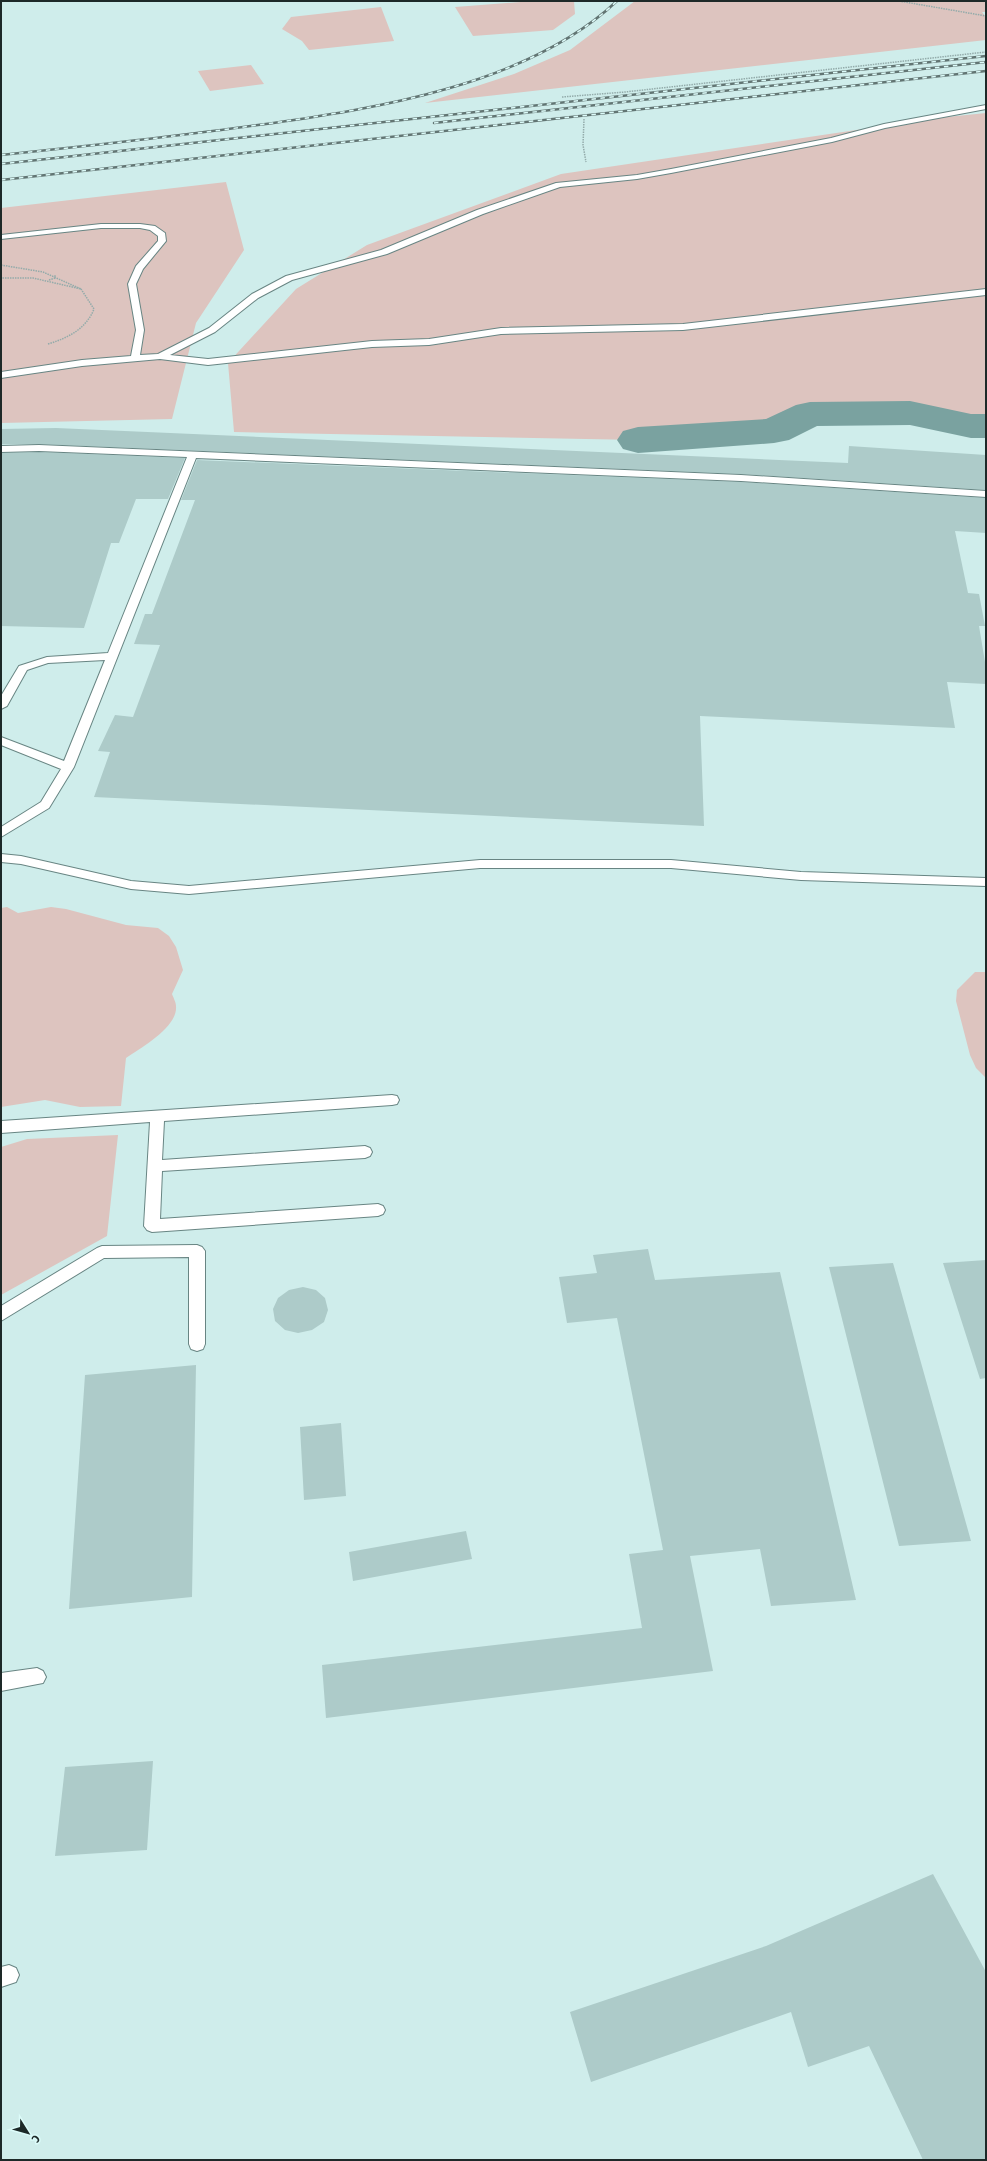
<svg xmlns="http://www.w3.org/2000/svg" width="987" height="2161" font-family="'Fira Sans Condensed',sans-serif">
<rect width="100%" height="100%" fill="#cfedeb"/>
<path fill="#ddc4bf" d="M533,1H574L575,14L553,30L473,36L455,7Z
M635,1H986V12H982L986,17V40L425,103L514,74L570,50Z
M381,7L394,41L309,50L302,41L282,29L291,17Z
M251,65L264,84L210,91L198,71Z
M986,113V426H971L910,413L810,414L774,431L638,440L234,432L228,363L296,289L367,245L561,174L937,118Z
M226,182L244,250L196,323L172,419L1,423V208Z
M7,907L18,913L51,907L66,909L126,925L158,928L169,936L176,947L183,970L172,994C173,997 176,1002 176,1006C178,1027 142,1047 126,1058L121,1106L80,1107L45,1100L1,1107V908Z
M975,972H986V1078L976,1068L970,1055L956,1001L957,990Z
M118,1135L107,1236L1,1295V1147L27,1139Z"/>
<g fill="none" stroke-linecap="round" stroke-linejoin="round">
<path fill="#7aa2a0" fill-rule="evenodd" d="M910,401L971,414H986V438H971L910,425L817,426L789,440L774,443L638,453L623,449L617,440L623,431L638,427L766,419L796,405L810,402Z"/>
</g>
<path fill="#adcbc9" d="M56,428L848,463L849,446L986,455V490L741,474L39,444H1V429Z
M39,452L185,458L168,499H136L119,543H111L84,628L1,626V453Z
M197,460L741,482L986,498V533L955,531L968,593L979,594L985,626H979L986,668V684L947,682L955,728L700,716L704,826L94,797L110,752L98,751L115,715L133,717L160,645L134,644L145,614H152L195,500H181Z
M648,1249L655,1280L780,1272L856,1600L771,1606L760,1549L690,1556L713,1671L326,1718L322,1665L642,1628L629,1554L663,1550L617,1318L567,1323L559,1277L597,1273L593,1255Z
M986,1260V1378L980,1379L943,1263Z
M893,1263L897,1277L971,1541L899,1546L829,1267Z
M303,1287L316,1290L325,1298L328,1310L324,1322L312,1330L298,1333L285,1330L275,1321L273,1309L278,1298L289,1290Z
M196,1365L192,1597L69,1609L85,1375Z
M341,1423L346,1496L304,1500L300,1427Z
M466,1531L472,1559L353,1581L349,1552Z
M153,1761L147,1850L55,1856L65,1767Z
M933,1874L986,1972V2160H923L869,2046L808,2067L791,2012L591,2082L570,2012L766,1946Z"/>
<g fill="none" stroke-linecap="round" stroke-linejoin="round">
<g stroke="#688583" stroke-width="2">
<path id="lane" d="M986,105V109L885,128L832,142L671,173L637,179L560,187L483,214L387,254L292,280L258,298L215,332L170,355L208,359L372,341L429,339L501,328L683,324L986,289V295L683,330L501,334L429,345L372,347L208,365L160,359L82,366L1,378V372L82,360L131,356L136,330L128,284L136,266L158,241V236L150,230L140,228H101L1,239V235L101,224H140L155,226L165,233L166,241L143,269L136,284L144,330L140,355L158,354L209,328L252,294L286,276L381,250L477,210L556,183L637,175L671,169L831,138L884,124Z
M39,445L741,475L986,491V497L741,481L196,458L74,767L49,808L1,837V827L41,802L61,769L1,745V737L64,761L105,660L48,663L27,670L7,706L1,709V696L19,666L47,657L108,653L187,457L39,451L1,452V446Z
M1,854L21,856L131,881L189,886L480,860H671L801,872L986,878V886L801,880L671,868H480L189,894L131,889L21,864L1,862Z
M392,1095L397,1096L399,1100L397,1104L392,1105L164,1121L162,1160L365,1146L370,1148L372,1152L370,1156L365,1158L162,1171L160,1219L378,1204L383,1206L385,1210L383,1214L378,1216L152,1232L147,1230L144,1226L150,1122L1,1133V1121Z
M197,1245L202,1247L205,1251V1344L203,1349L197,1351L191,1349L189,1344V1257L104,1258L1,1321V1306L97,1248L102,1246Z
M37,1668L43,1671L46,1677L43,1683L1,1691V1673Z
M9,1965L16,1968L19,1975L16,1982L1,1987V1967Z"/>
</g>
<path stroke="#93abaa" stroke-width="1.5" stroke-dasharray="1.5 1" stroke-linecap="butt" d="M899,1L986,16
M562,97L625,92L986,52
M584,119L583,145L586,162
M1,265L43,272L81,289L33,278H1
M49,280L55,278V275
M48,344C68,338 86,329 94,309L81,289"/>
<use href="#lane" fill="#fff" fill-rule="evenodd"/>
<g stroke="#627573" stroke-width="2.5">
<path id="rail" d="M434,123L986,62
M1,155C87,146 173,137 258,125C375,109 528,85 617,1
M1,164L986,56
M1,180L986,71"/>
</g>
<use href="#rail" stroke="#dcfbf9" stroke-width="1.5" stroke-dasharray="4.5" stroke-linecap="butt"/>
</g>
<rect width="987" height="2161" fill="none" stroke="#1d2928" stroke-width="4"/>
<g transform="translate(28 2133) rotate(127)" stroke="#dcfbf9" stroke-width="3" paint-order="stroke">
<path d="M0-3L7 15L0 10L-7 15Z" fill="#1d2928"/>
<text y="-6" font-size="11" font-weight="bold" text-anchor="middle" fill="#1d2928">С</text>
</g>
</svg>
